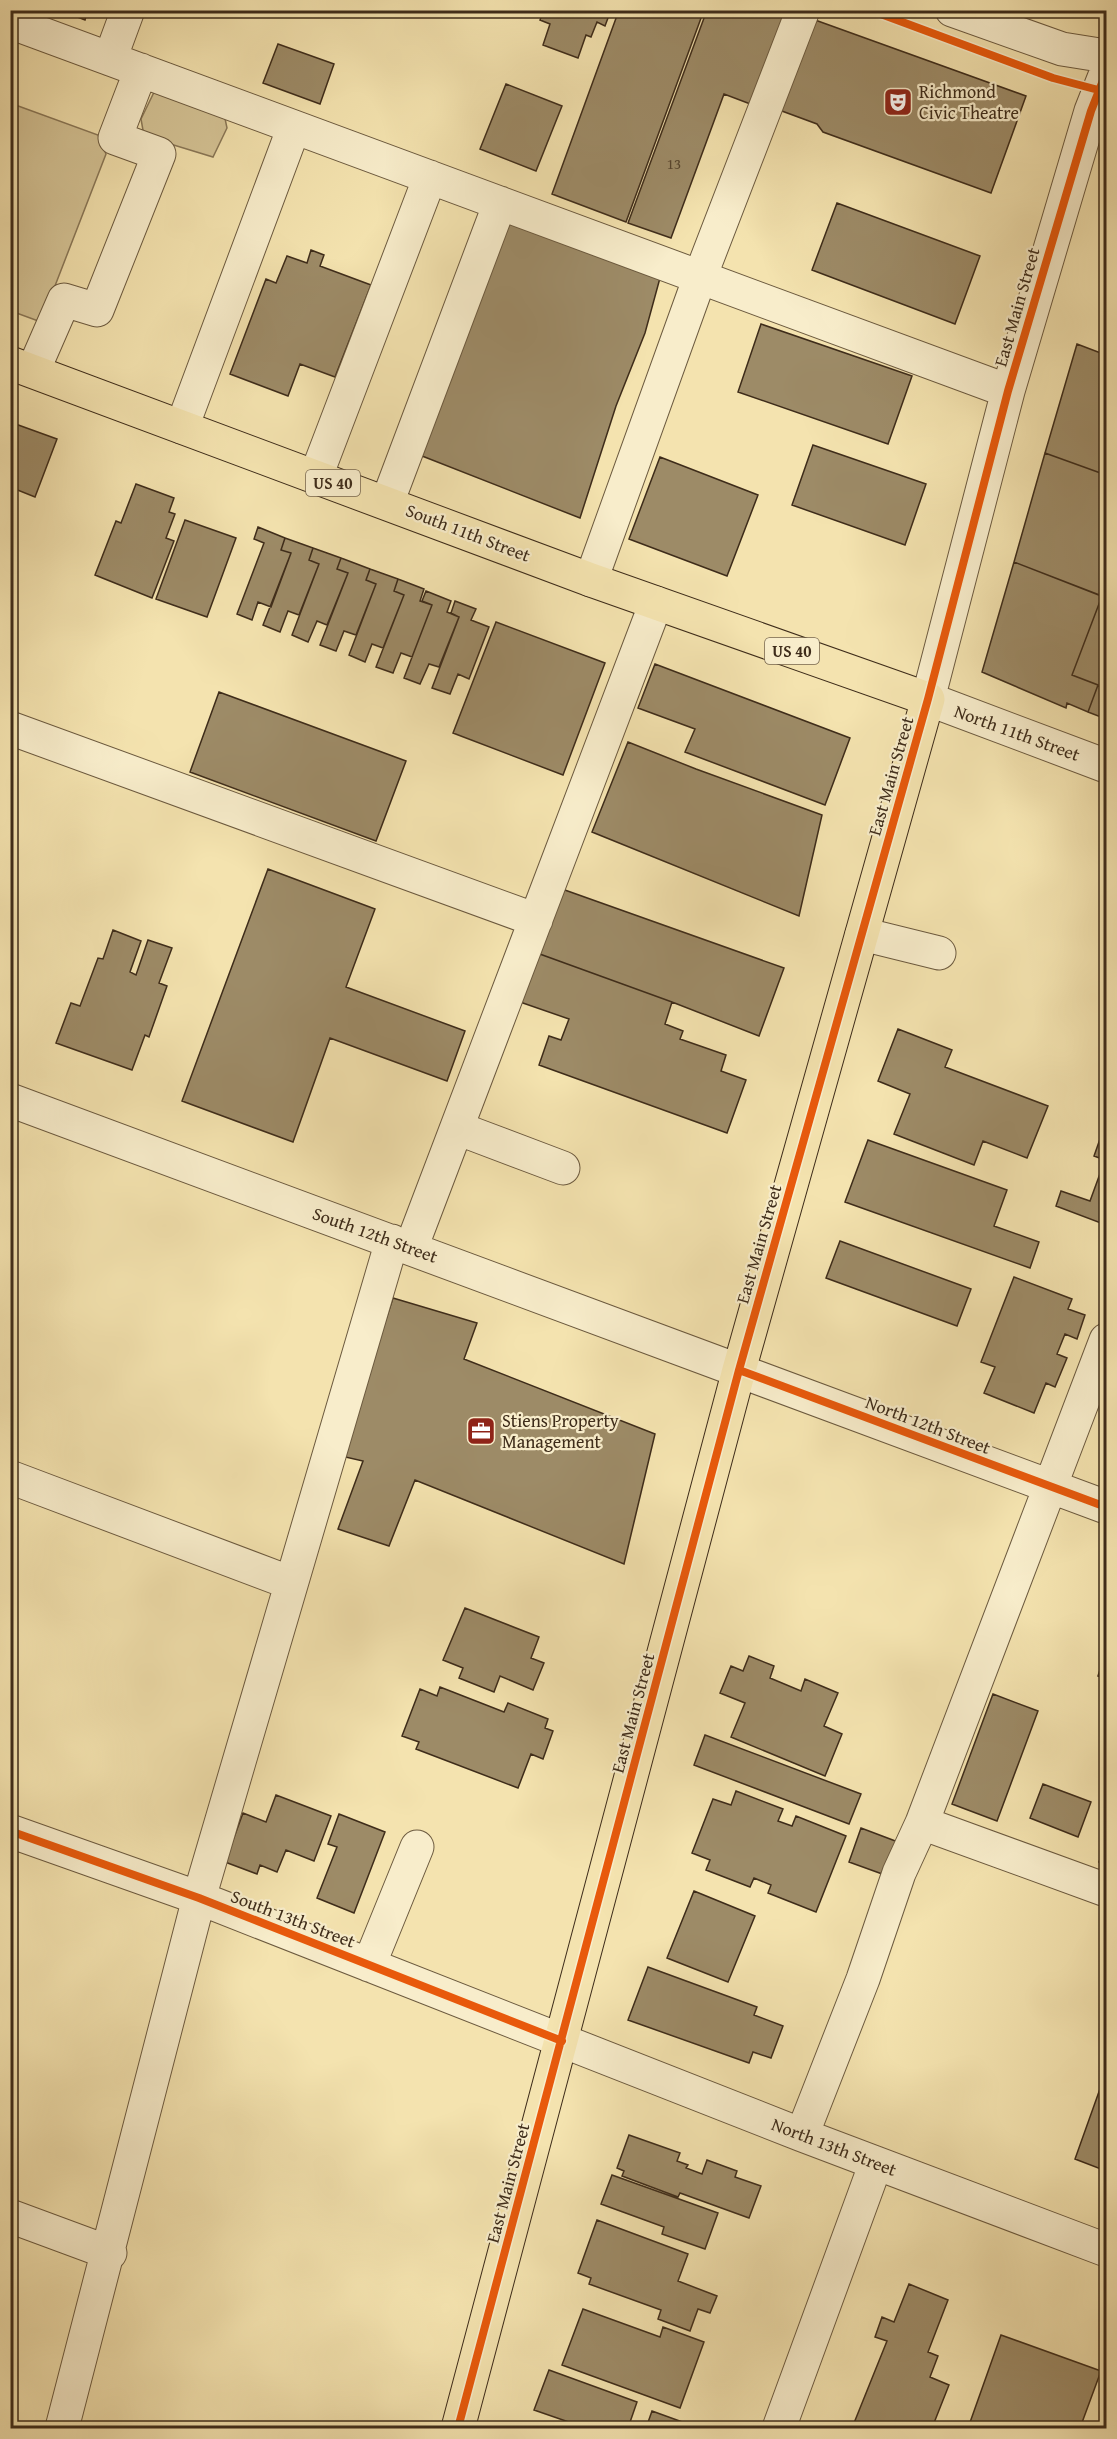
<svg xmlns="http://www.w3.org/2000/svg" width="1117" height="2439" font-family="'Gentium Book Plus',serif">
<rect width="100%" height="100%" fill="#f4e3af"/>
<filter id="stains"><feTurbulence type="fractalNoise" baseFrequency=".00333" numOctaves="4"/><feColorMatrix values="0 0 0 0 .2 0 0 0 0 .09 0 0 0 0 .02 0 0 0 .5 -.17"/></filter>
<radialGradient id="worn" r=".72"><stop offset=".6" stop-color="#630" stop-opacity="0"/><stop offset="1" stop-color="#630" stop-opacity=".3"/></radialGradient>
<path fill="#d5c496" stroke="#8a7858" stroke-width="1.5" d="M159,82L223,109L227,128L213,157L144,136L141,119Z
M10,103L98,135L106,154L41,322L11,311Z"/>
<path fill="#9d8b67" stroke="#3e2c1a" stroke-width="1.5" d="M60,10H84L87,13L85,20Z
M544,10H611L605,26L597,22L591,37L586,35L578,58L543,45L550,24L540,20Z
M619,10H704L626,222L552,194Z
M707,10L787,12L753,105L724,94L671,238L628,223Z
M804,16L1026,96L991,193L823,132L817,124L771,107Z
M278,44L334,64L320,104L263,83Z
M506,84L562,106L536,171L480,149Z
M837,203L980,256L955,324L812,270Z
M507,222L660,278L645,333L616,406L580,518L417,454Z
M311,250L324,255L320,266L371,285L335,377L300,364L288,396L230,374L266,279L276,283L287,256L307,263Z
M761,324L912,376L888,444L738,392Z
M1077,344L1106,355V475L1045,453Z
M10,422L57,439L35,497L10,487Z
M813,445L926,484L905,545L792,505Z
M1045,453L1106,475V598L1014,562Z
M660,457L758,495L727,576L629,539Z
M136,484L174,498L169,512L175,514L166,538L174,541L152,598L95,575L116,521L121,523Z
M185,520L236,538L207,617L156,599Z
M258,527L285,538L281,550L291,553L271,607L258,602L252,620L237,614L264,543L254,539Z
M285,538L313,548L309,560L319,564L299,615L288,611L280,632L263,625L291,553L281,550Z
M313,548L341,558L337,569L348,573L327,625L317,621L308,642L292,635L319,564L309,560Z
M341,558L370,569L366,580L376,584L356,635L344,631L336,651L320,645L348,573L337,569Z
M1014,562L1102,596L1072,675L1098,685L1088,712L1067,703L1066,708L982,672Z
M370,569L398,579L394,591L404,595L383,648L372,644L365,662L349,655L376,584L366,580Z
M398,579L424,589L420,601L432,605L412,657L401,653L393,673L376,667L404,595L394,591Z
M426,591L451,601L447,612L459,617L439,667L429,664L420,684L404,678L432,605L422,601Z
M1102,596L1106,598V688L1072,675Z
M455,601L476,609L471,620L489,627L469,679L458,674L450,694L432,688L459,617L451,613Z
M496,622L605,663L563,775L453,733Z
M655,664L850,738L825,805L685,752L695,729L638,708Z
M1098,685L1106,688V719L1088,712Z
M219,692L406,761L376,841L190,772Z
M628,742L696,769L822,815L799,916L592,832Z
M268,869L375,909L346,987L465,1031L447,1081L330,1038L293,1142L182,1101Z
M562,889L784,968L759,1036L672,1002L537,953Z
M113,930L141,941L130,972L136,975L148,940L172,948L159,983L167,986L149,1037L145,1035L132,1070L56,1043L71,1003L80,1006L98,958L103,959Z
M537,953L672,1002L665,1024L683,1031L680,1039L726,1055L721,1071L746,1080L727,1133L539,1065L549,1036L561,1040L569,1019L520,1002Z
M898,1029L952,1050L945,1067L1048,1106L1027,1158L983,1141L974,1165L894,1134L910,1094L878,1081Z
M1106,1122V1225L1056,1206L1061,1191L1090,1201L1105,1160L1094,1156Z
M868,1140L1007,1190L994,1226L1039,1242L1030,1268L845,1202Z
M840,1241L971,1289L957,1326L826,1278Z
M1014,1277L1072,1299L1068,1309L1085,1315L1077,1339L1065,1334L1057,1354L1067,1358L1055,1387L1046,1383L1034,1413L984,1393L995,1367L981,1362Z
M393,1298L477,1323L464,1359L655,1434L624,1564L415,1480L389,1546L338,1529L363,1461L341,1456Z
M465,1608L539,1637L531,1658L544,1663L533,1690L500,1676L494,1692L459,1678L463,1668L443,1660Z
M1106,1651V1679L1098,1676Z
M749,1656L774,1666L770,1678L801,1691L805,1679L838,1693L824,1726L842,1734L825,1776L731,1737L745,1703L720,1693L731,1666L743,1671Z
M440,1687L504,1712L508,1703L548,1719L545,1728L553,1731L543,1759L531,1754L518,1788L416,1749L419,1742L402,1736L420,1689L437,1696Z
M993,1694L1038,1711L997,1821L952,1804Z
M705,1735L861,1794L849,1824L694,1765Z
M1043,1784L1091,1802L1078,1837L1030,1818Z
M736,1791L783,1809L778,1821L792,1826L796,1816L846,1836L816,1912L768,1893L771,1885L754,1878L750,1887L706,1870L710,1860L692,1853L713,1799L731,1805Z
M276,1795L331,1816L314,1861L286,1850L277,1872L260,1865L257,1874L225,1862L243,1813L266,1822Z
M339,1814L385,1832L354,1913L317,1898L337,1847L328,1844Z
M861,1828L898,1842L885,1875L849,1862Z
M1106,1842V1864L1099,1862Z
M694,1891L755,1916L728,1982L667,1958Z
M648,1967L757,2007L754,2015L783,2026L771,2058L753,2052L749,2063L628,2020Z
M1106,2072V2171L1075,2159Z
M629,2135L680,2153L677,2161L688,2165L686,2168L702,2174L707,2160L737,2171L735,2177L761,2186L749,2218L680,2193L678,2197L622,2176L624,2171L617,2168Z
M612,2175L718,2213L705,2249L662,2234L664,2227L601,2204Z
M597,2220L688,2254L678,2281L717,2296L710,2313L698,2309L690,2331L658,2319L661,2310L589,2284L591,2278L578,2273Z
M909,2284L948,2300L928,2352L938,2356L930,2377L949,2385L932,2428H852L887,2341L875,2337L882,2317L894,2322Z
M583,2309L660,2337L663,2327L704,2342L680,2408L562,2365Z
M1001,2335L1101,2371L1080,2428H968Z
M549,2370L637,2402L628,2428H586L534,2410Z
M652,2411L688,2424L687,2428H646Z"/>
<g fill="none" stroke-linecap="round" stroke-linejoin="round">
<g stroke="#6c5a3f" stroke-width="35">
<path id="minor" d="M952,10L1062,49L1106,56
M10,22L1008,391
M110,59L128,10
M1106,73L1091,111L1008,391L928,699L1106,766
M33,371L64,300L97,310L159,154L115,138L141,70
M182,427L294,127
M316,476L430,177
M387,503L500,203
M591,580L700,277L803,10
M10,728L536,920
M862,934L939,953
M10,1100L1106,1507
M457,1128L563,1168
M411,1248L656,603
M10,1477L291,1583
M922,1823L1106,1890
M10,1831L199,1898L802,2135L1106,2250
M369,1965L417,1847
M802,2135L863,1979L899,1873L922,1823L1106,1340
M10,2216L110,2253
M62,2428L199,1898L392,1241
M779,2428L876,2163"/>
</g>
<g stroke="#3e2c1a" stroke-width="35">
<path id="major" d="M10,363L591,580L928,699L739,1370L458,2428"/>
</g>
<use href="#minor" stroke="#f8edcb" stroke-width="33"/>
<use href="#major" stroke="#f4e3af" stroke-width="33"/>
<g stroke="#f8edcb" stroke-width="11">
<path id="cycleway" d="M870,10L1053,78L1106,92
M739,1370L1106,1507
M10,1831L199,1898L562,2041
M458,2428L739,1370L928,699L1008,391L1091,111L1106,73"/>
</g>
<use href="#cycleway" stroke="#e8590c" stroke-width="8"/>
</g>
<defs>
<g id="theatre-square" transform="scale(1.5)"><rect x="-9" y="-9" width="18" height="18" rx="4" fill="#8f2418" stroke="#f8edcb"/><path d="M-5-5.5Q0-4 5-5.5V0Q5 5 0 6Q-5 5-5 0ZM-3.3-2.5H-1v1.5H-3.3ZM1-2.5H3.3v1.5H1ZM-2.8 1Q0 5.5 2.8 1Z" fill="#fff"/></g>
<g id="office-square" transform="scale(1.5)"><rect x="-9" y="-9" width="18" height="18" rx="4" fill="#8f2418" stroke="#f8edcb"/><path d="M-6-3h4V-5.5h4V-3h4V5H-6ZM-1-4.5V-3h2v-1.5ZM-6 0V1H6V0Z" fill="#fff"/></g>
</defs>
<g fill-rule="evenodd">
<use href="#theatre-square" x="898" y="102"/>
<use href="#office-square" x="481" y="1431"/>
</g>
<g text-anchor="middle" stroke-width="4.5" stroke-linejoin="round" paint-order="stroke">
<g font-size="15" fill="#56442d">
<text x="674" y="169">13</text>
</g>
<g fill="#f8edcb" stroke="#76664f" stroke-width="1.5">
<rect x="306" y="470" width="54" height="26" rx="4.5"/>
<rect x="765" y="638" width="54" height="26" rx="4.5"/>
</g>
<g font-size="16" font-weight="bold" fill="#3e2c1a">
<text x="333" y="489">US 40</text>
<text x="792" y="657">US 40</text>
</g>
<g font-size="18" fill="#3e2c1a" stroke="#f8edcb" text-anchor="start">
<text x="919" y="98">Richmond<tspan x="919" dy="21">Civic Theatre</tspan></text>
<text x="502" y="1427">Stiens Property<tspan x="502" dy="21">Management</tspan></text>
</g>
<g font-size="18" fill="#3e2c1a" stroke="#f8edcb">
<text transform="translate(1017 307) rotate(-74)" y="6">East Main Street</text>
<text transform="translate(468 533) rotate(21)" y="6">South 11th Street</text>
<text transform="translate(1017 733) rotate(20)" y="6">North 11th Street</text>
<text transform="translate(891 776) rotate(-74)" y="6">East Main Street</text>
<text transform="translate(375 1235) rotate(20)" y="6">South 12th Street</text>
<text transform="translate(759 1244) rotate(-74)" y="6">East Main Street</text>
<text transform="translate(928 1425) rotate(21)" y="6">North 12th Street</text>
<text transform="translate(633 1713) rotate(-75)" y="6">East Main Street</text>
<text transform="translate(293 1919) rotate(21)" y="6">South 13th Street</text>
<text transform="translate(834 2147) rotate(21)" y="6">North 13th Street</text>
<text transform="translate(508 2183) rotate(-75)" y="6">East Main Street</text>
</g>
</g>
<rect width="1117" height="2439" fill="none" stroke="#f4e3af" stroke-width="36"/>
<rect x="12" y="12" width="1093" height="2415" fill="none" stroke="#3e2c1a" stroke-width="3"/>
<rect x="18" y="18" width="1081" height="2403" fill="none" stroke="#3e2c1a" stroke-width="1.5"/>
<rect width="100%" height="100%" filter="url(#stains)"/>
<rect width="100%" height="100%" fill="url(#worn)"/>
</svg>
